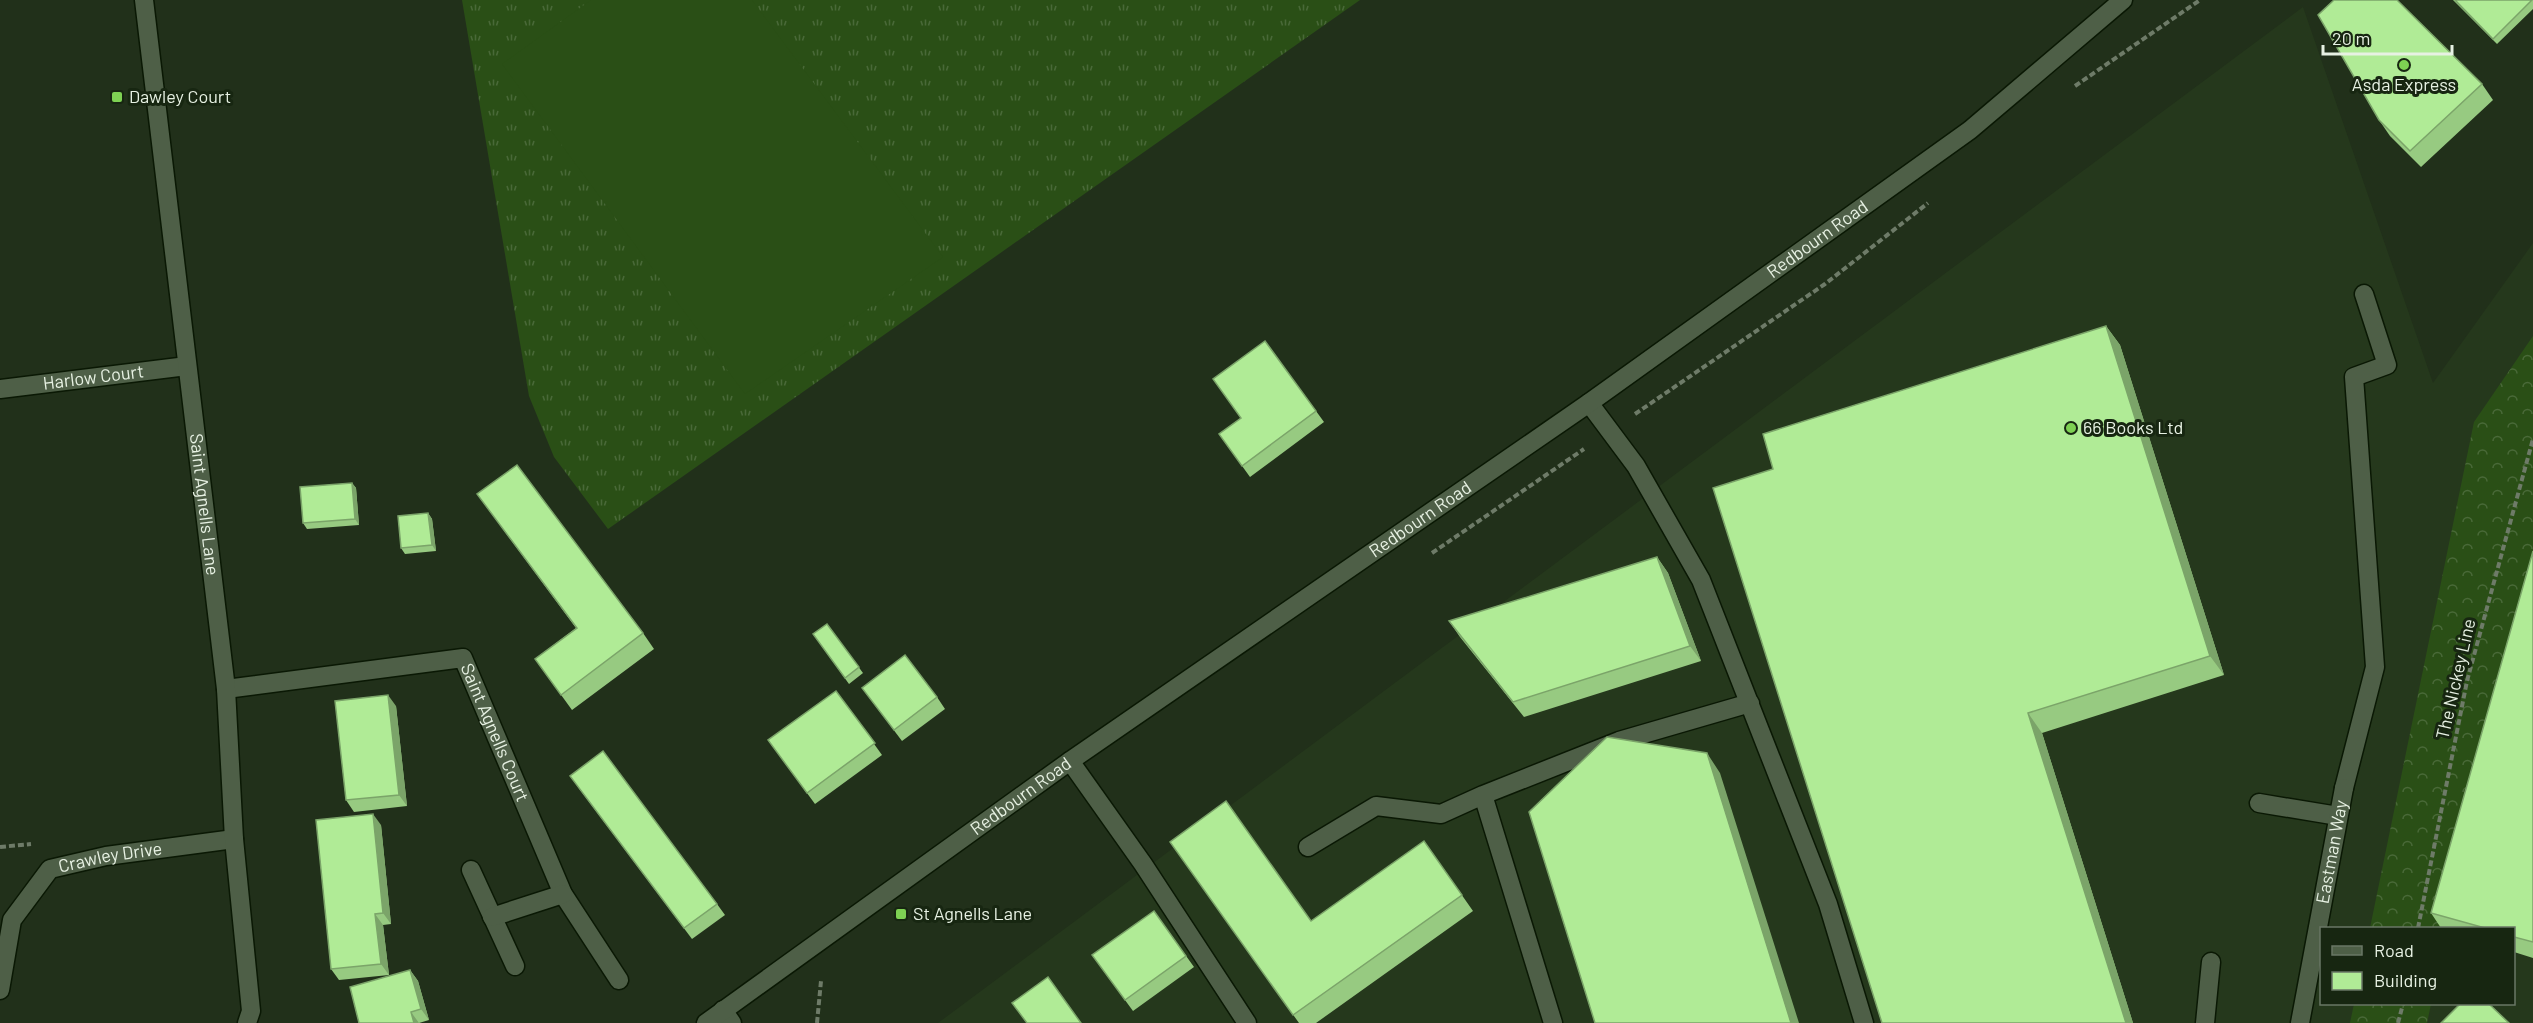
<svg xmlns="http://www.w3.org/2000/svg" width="2533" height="1023" font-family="Barlow,sans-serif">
<defs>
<pattern id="grass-tufts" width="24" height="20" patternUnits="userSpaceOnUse" patternTransform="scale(1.5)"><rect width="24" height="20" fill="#2a4f16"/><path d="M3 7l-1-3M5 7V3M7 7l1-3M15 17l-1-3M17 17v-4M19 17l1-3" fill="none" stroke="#496938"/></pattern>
<pattern id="forest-crowns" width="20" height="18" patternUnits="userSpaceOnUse" patternTransform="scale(1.5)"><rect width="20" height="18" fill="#2a4f16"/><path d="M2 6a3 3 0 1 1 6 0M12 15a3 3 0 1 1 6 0" fill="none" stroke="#496938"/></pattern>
</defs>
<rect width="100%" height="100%" fill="#21301a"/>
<path fill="#25381c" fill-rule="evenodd" d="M2303,7L2433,383L2533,243V1023H938ZM2322,928H2514V1004H2322Z"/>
<path fill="url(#grass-tufts)" d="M462,0H1360L608,529L554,457L529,396Z"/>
<path fill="url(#forest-crowns)" d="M2533,336V619L2446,928H2370L2474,422Z
M2354,1004H2431L2427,1023H2350Z"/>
<path fill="#2a4f16" d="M591,0H752L943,257L745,394L502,64Z"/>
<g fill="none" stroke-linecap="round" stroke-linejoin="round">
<g stroke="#0a1804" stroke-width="21">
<path id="lane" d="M1589,403L1636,466L1701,580L1828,904L1864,1023
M1070,761L1143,864L1247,1023
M2344,788L2375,667L2354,377L2387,365L2364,294
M2259,803L2338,816
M1308,847L1376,806L1441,814L1483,795
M723,1010L732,1023
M1553,1023L1483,795L1619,741L1750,703
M2205,1023L2211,962"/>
</g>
<g stroke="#0a1804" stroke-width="21">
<g id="street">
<path id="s1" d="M0,389L187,366"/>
<path id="s2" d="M226,689L463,658L563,894L619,980"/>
<path d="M471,870L515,966"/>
<path d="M492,917L563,894"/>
<path id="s3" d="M0,990L12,920L50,869L106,856L234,839"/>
<path id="s4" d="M2300,1023L2344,788"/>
</g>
</g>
<g stroke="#0a1804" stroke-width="21">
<g id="secondary">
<path id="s5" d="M144,0L226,689L234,839L251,1011L247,1023"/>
<path id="s6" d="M706,1023L1070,761L1589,403L1970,130L2123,0"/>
</g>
</g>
<path stroke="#6e7b68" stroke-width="4" stroke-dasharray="6 3" stroke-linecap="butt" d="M2075,86L2200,0
M1635,414L1825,284L1928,203
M1432,553L1584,449
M0,847L31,844
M2418,928L2467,681L2533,439
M817,1023L821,981
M2398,1023L2403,1004"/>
<use href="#lane" stroke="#4e5f47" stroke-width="18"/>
<use href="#street" stroke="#4e5f47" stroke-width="18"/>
<use href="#secondary" stroke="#4e5f47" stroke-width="18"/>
</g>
<path fill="#97ca81" d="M2453,0H2533V9L2497,44Z
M2482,84L2493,100L2421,167L2390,136L2379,120Z
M2106,326L2120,345L2224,675L2042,733L2133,1023H1882L1773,469Z
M1265,341L1324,422L1250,477L1219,434L1241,418Z
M352,483L356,488L359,525L307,529L303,523Z
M477,494L643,633L654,649L572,710L535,659L576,628Z
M428,513L432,519L436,551L405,554L401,548Z
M2533,551V958L2514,952V928H2441L2431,913Z
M1657,557L1668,573L1701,661L1524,717L1460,637L1449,621Z
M827,624L863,673L849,684L813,634Z
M862,688L937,697L945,709L902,741Z
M836,691L882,755L815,804L768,740Z
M396,706L407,806L354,812L346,800Z
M578,787L717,904L725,915L692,939Z
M381,825L391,924L383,925L389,975L339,980L331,969Z
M1424,841L1473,911L1316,1023H1299L1170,842L1311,921Z
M1154,911L1194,967L1133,1011L1092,955Z
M410,970L418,981L429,1020L419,1023H359Z"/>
<path fill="#7ba469" d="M2106,326L2120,345L2224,675L2210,656Z
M352,483L356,488L359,525L355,519Z
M428,513L432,519L436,551L432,545Z
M1657,557L1668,573L1701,661L1690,646Z
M388,695L396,706L407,806L399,795Z
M2028,713L2042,733L2133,1023H2126Z
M1707,753L1720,773L1799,1023H1791Z
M373,814L381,825L391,924L383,913Z
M375,914L383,925L389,975L381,964Z
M410,970L418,981L429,1020L421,1009Z
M411,1012L419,1023H414Z"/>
<path fill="#b0eb96" stroke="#7ba469" stroke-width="1.5" d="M2334,0H2397L2482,84L2410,151L2379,120L2318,15Z
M2455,0H2532L2493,39Z
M2106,326L2210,656L2028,713L2126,1023H1882L1713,488L1773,469L1763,434Z
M1265,341L1316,411L1242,466L1219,434L1241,418L1213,379Z
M517,465L643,633L561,695L535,659L577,628L477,494Z
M352,483L355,519L303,523L300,487Z
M428,513L432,545L401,548L398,516Z
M2533,551V942L2514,937V928H2485L2431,913Z
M1657,557L1690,646L1513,702L1449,621Z
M827,624L859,667L845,678L813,634Z
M905,655L937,697L894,730L862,688Z
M836,691L875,743L807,793L768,740Z
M388,695L399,795L346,800L335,701Z
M1607,737L1707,753L1791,1023H1595L1529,812Z
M603,751L717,904L684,928L570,776Z
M1226,801L1311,921L1424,841L1462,895L1293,1015L1170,842Z
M373,814L383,913L375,914L381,964L331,969L316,820Z
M1154,911L1186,956L1125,1000L1092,955Z
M410,970L421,1009L411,1012L414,1023H359L350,987Z
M1048,977L1081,1023H1027L1012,1003Z
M2460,1004H2489L2509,1023H2441Z"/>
<g fill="#7ed153" stroke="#172611" stroke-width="2">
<circle cx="2404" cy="65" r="6"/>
<rect x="111" y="91" width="12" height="12" rx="3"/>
<circle cx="2071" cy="428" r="6"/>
<rect x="895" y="908" width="12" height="12" rx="3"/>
</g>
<g text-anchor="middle" stroke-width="6" stroke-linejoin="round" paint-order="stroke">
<g font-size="18" fill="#e7f1e3" stroke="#172611" text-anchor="start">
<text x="2404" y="91" text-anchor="middle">Asda Express</text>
<text x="129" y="103">Dawley Court</text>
<text x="2083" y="434">66 Books Ltd</text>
<text x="913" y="920">St Agnells Lane</text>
</g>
<g font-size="18" fill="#e7f1e3" stroke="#172611">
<text dy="6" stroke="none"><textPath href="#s6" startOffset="1360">Redbourn Road</textPath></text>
<text dy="6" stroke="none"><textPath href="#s1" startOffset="94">Harlow Court</textPath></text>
<text dy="6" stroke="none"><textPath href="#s5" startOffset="508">Saint Agnells Lane</textPath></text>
<text dy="6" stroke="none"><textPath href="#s6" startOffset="874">Redbourn Road</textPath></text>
<text transform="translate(2456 679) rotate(-77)" y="6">The Nickey Line</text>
<text dy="6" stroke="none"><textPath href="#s2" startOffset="320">Saint Agnells Court</textPath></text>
<text dy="6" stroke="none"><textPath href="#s6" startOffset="388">Redbourn Road</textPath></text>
<text dy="6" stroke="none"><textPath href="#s4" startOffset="174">Eastman Way</textPath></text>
<text dy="6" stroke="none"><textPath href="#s3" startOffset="196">Crawley Drive</textPath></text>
</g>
</g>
<rect x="2320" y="927" width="195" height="78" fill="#172611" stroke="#6a7765" stroke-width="1.5"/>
<rect x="2332" y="946" width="30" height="9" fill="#4e5f47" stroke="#6a7765" stroke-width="1.5"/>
<text x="2374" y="957" font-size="18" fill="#e7f1e3">Road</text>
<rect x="2332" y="972" width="30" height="18" fill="#b0eb96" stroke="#6a7765" stroke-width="1.5"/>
<text x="2374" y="987" font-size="18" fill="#e7f1e3">Building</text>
<path d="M2323 45v9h129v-9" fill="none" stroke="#e7f1e3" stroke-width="3"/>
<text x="2332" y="45" font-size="18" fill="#e7f1e3" stroke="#172611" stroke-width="4.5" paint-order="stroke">20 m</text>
</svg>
